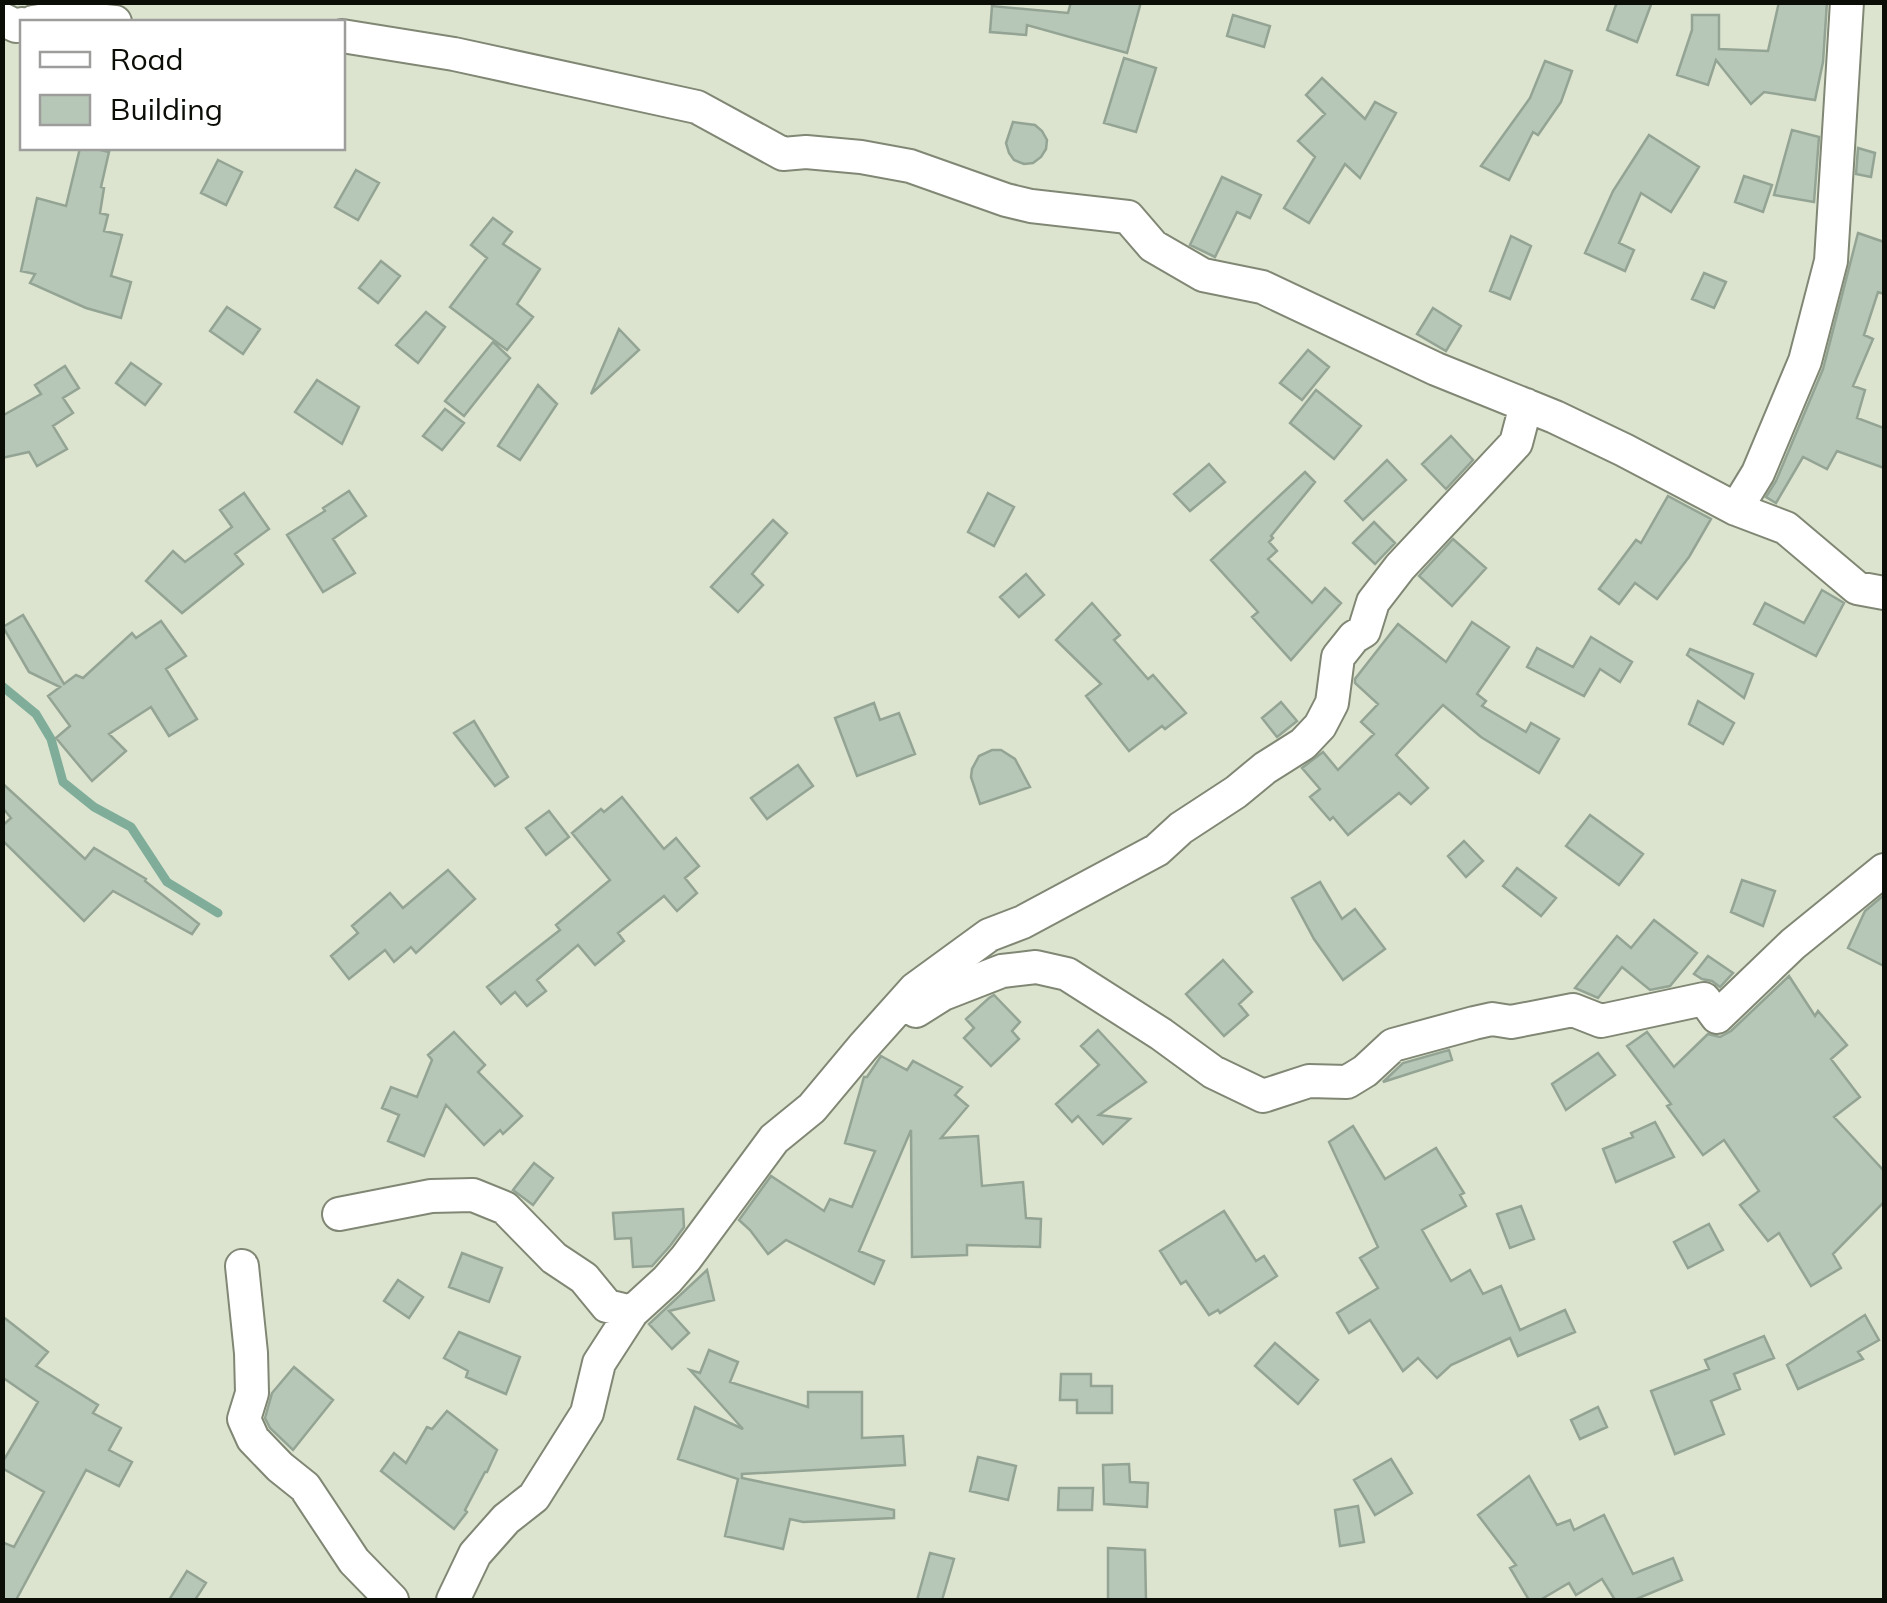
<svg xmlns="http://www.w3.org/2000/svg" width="1887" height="1603" font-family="Mulish,sans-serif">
<rect width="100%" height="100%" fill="#dce4cf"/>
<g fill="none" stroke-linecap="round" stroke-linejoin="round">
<path stroke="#7fad9a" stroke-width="9" d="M2,686L36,714L51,739L63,782L94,807L131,827L167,882L218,913"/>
</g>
<path fill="#b7c7b7" stroke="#94a494" stroke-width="2.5" d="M1071,2H1141L1127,53L1027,25L1026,35L990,32L992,6L1068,13Z
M1617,2H1652L1637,42L1607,30Z
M1779,2H1827L1823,62L1815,100L1764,92L1751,104L1716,60L1708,85L1677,75L1692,30V15H1719V49L1768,51Z
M1233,15L1270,26L1264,47L1227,36Z
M1124,58L1156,68L1136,132L1104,123Z
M1545,61L1572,71L1561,102L1538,135L1533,132L1509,180L1481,166L1530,98Z
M1322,78L1365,119L1375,102L1396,113L1360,178L1345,164L1309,223L1284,208L1315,157L1298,141L1325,114L1306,95Z
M1013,122L1035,125L1042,131L1047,140L1046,149L1041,157L1033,163L1024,164L1014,160L1009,153L1006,143Z
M1792,130L1819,137L1814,202L1774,195Z
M1649,135L1699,167L1671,212L1641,193L1619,243L1634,250L1625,271L1585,253L1613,191Z
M80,148H92L109,152L101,187L104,188L100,213L108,215L104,231L122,235L111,276L131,282L121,318L86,308L30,283L35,274L21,271L37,198L66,206Z
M1858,148L1875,153L1871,177L1856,174Z
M218,160L242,172L226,205L201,193Z
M356,170L379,183L358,220L335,207Z
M1744,176L1772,185L1763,212L1735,202Z
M1222,177L1261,195L1250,218L1237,212L1215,257L1190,245Z
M493,218L512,232L503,244L540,269L517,304L533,317L507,350L450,307L487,258L471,245Z
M1858,233L1884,242V294L1878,292L1864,335L1873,339L1853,386L1865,390L1857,418L1884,428V468L1837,451L1827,469L1803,457L1776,503L1766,497L1776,481L1823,369Z
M1511,236L1531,246L1510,299L1490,291Z
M381,261L400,276L378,303L359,288Z
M1704,273L1726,282L1714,308L1692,299Z
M227,307L260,329L243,354L210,331Z
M1433,308L1461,326L1446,351L1417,334Z
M426,312L445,327L418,363L396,345Z
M619,329L639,350L591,394Z
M493,342L510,358L464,416L445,401Z
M1308,350L1329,367L1302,400L1280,383Z
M131,363L161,384L145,405L116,383Z
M65,366L79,388L63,398L73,413L53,426L67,449L37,466L29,452L2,458V416L41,394L35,385Z
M317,380L359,407L342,444L295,412Z
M538,385L557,404L520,460L498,446Z
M1316,390L1361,426L1334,459L1290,423Z
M445,409L464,423L442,450L423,436Z
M1451,436L1473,460L1446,489L1422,464Z
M1387,460L1406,480L1363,520L1345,501Z
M1209,464L1225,482L1190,511L1174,494Z
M1305,472L1315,482L1271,536L1273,538L1269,542L1277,551L1268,559L1312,603L1325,588L1341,603L1291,660L1252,617L1258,612L1211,560Z
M349,491L366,516L333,539L355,573L323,592L287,535L325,511L323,508Z
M244,493L269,529L235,554L243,564L182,613L146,581L173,551L185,562L232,527L220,510Z
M988,493L1014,507L994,546L968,532Z
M1668,496L1711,519L1689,557L1657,599L1635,583L1619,604L1599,589L1636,540L1641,543Z
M773,520L787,533L752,574L763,585L738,612L711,587Z
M1374,522L1395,543L1375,564L1353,543Z
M1453,539L1486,568L1452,606L1419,576Z
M1026,574L1044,595L1019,617L1000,597Z
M1822,590L1844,603L1816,656L1754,624L1765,603L1804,623Z
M1092,603L1120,635L1114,640L1148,679L1153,675L1186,713L1165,729L1162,726L1129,751L1086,696L1101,684L1056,640Z
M23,615L64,684L76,675L83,678L132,633L136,638L161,621L186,656L166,669L197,719L169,736L151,707L109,734L126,751L92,781L56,738L70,726L48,696L60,687L29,672L3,627Z
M1472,622L1509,647L1477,694L1486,701L1482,706L1526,732L1531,723L1559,739L1539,773L1481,737L1443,705L1396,755L1428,788L1411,804L1399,793L1348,835L1333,817L1330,820L1310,797L1320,789L1302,768L1323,752L1338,770L1374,734L1361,722L1378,704L1355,683V679L1398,624L1446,662Z
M1591,637L1632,662L1620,682L1600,669L1584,696L1527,667L1537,648L1573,667Z
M1690,649L1753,674L1744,698L1687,655Z
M1698,701L1734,723L1723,744L1689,724Z
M1281,702L1297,721L1277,737L1262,718Z
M874,703L880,720L899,713L915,754L857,776L835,718Z
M474,721L508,777L495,786L454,733Z
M992,750H1001L1015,759L1030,787L980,804L971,777L972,769L979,756Z
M798,765L813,786L767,819L751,798Z
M2,783L85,859L94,848L146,879L145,881L199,924L192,934L113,891L84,921L2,840V826L11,818L2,807Z
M622,797L664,849L676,838L699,866L685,878L697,893L677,911L664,896L618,933L624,941L595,965L578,945L537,980L546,991L527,1006L515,992L501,1004L487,987L560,930L556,925L610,880L572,833L601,809L604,812Z
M549,811L569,837L546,855L526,828Z
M1590,815L1643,854L1619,885L1566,846Z
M1464,841L1483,861L1466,877L1448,856Z
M1517,868L1556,898L1541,916L1503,886Z
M448,870L475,899L416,953L411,947L394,962L385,950L349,979L331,956L358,933L352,926L390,893L403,908Z
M1742,880L1775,891L1763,926L1731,912Z
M1320,882L1342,919L1355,909L1385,949L1343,980L1314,939L1292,898Z
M1884,895V966L1848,948L1865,911Z
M1654,920L1697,953L1670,986L1650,990L1622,967L1598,998L1575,988L1617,936L1631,948Z
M1708,956L1733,973L1720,987L1712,981L1702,979L1694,974Z
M1223,960L1252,992L1239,1004L1248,1015L1224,1036L1186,994Z
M1789,976L1815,1016L1818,1011L1847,1045L1831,1059L1860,1097L1834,1117L1884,1171V1202L1833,1254L1841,1268L1811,1286L1779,1233L1768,1241L1740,1205L1759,1191L1724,1140L1703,1155L1667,1106L1671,1104L1627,1046L1647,1032L1674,1067L1708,1034L1720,1037L1731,1031Z
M994,995L1020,1022L1012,1031L1019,1039L991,1066L964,1038L974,1028L966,1019L989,998Z
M1098,1030L1146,1082L1099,1115L1130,1119L1103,1144L1078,1116L1072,1122L1056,1104L1099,1065L1081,1046Z
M454,1032L485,1065L478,1072L522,1116L503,1134L500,1130L484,1145L446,1105L424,1156L388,1141L399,1115L382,1108L391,1087L417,1097L432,1060L428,1055Z
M1449,1050L1452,1060L1383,1082L1403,1063Z
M1598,1053L1615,1075L1566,1110L1552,1084Z
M881,1056L907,1070L913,1061L962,1087L955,1095L968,1106L941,1138L978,1136L982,1186L1023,1182L1026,1218L1041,1219L1040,1247L967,1245V1255L912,1257L911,1130L859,1251L884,1261L874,1284L786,1240L768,1254L750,1230L739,1220L771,1176L824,1211L830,1199L852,1207L875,1151L845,1143L864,1077H867Z
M1655,1122L1674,1157L1616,1182L1603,1149L1633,1137L1631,1133Z
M1353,1126L1385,1179L1436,1148L1464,1193L1460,1195L1466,1206L1422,1230L1451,1281L1470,1270L1483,1294L1501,1286L1520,1330L1565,1310L1575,1332L1518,1356L1510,1338L1451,1365L1437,1378L1418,1358L1403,1371L1370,1320L1349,1333L1337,1313L1378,1288L1360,1258L1378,1247L1329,1142Z
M534,1163L553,1178L533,1205L513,1190Z
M1521,1206L1534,1239L1510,1248L1497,1214Z
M683,1209L684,1227L670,1246L652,1266L633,1267L631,1238L615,1239L613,1213Z
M1224,1211L1256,1261L1264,1256L1277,1276L1220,1313L1218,1310L1209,1315L1186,1281L1181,1284L1160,1251Z
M1709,1224L1723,1250L1688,1268L1674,1242Z
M462,1253L502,1268L489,1302L449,1287Z
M707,1270L714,1300L669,1311L689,1333L672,1349L649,1324Z
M398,1280L423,1297L409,1318L384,1301Z
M1865,1315L1879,1340L1858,1352L1863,1359L1798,1389L1787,1365Z
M2,1316L48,1352L36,1366L98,1405L93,1413L121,1428L109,1450L132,1462L119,1486L86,1470L16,1600H2V1542L14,1547L44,1492L2,1468V1463L38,1402L2,1377Z
M459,1332L520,1357L506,1394L466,1377L468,1371L444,1358Z
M1764,1336L1774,1358L1734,1374L1740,1389L1711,1401L1724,1434L1675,1454L1651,1391L1709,1369L1705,1360Z
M1275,1343L1318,1380L1298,1404L1255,1366Z
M709,1350L738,1362L730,1382L808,1407V1392H862V1438L903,1436L905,1465L742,1474V1478L894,1510V1518L803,1522L790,1519L783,1549L725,1536L738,1479L678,1459L695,1407L743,1429L690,1370L700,1373Z
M294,1367L333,1400L293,1450L270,1428L265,1418L272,1393Z
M1061,1374H1091V1386H1112V1413H1077V1400H1060Z
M1598,1407L1607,1427L1580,1439L1571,1420Z
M447,1411L497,1450L487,1472H485L465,1510L467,1512L454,1529L381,1471L394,1453L406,1463L427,1427L432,1429Z
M978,1457L1016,1466L1008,1500L970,1491Z
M1391,1459L1412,1493L1375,1515L1354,1480Z
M1129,1464L1130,1482L1148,1483L1147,1507L1104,1504L1103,1465Z
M1529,1476L1557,1525L1570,1520L1574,1530L1604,1515L1633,1574L1673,1558L1682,1580L1634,1600H1615L1602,1579L1576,1595L1569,1583L1540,1600H1529L1510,1568L1516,1565L1478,1515Z
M1059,1488H1093L1092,1510H1058Z
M1358,1506L1364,1542L1340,1546L1335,1510Z
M1108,1548L1145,1550L1146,1600H1108Z
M930,1553L954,1559L942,1600H917Z
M187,1571L206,1583L195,1600H169Z"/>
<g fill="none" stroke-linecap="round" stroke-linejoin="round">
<g stroke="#808774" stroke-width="36">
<path id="minor" d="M2,19L16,26L22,24
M33,22L64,17L115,22
M342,36L454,54L697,107L783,154L806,152L861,157L910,166L1006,200L1031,206L1128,217L1153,246L1203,275L1262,287L1436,369L1555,417L1624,450L1736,509L1786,528L1857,588L1884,593
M1736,509L1758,473L1805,361L1831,261L1847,2
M916,1011L943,994L1002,971L1036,967L1067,974L1161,1034L1213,1072L1263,1096L1309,1081L1347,1082L1365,1071L1393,1045L1474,1023L1492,1019L1511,1022L1573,1010L1601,1021L1704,999L1717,1017L1793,944L1884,870
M339,1214L431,1196L473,1195L505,1208L554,1258L584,1278L607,1306L632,1312
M242,1266L251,1353L252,1393L244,1419L253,1439L280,1467L305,1487L354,1561L392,1600
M453,1600L475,1554L506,1519L534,1497L587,1413L599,1363L632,1312L667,1280L686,1258L774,1139L812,1108L863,1047L915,989L989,935L1023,922L1157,850L1181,828L1236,792L1265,768L1303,744L1320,726L1332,703L1338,657L1354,637L1364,631L1373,602L1400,567L1516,443L1526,405"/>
</g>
<use href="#minor" stroke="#fff" stroke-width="32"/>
</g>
<rect width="1887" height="1603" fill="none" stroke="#0b0d07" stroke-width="10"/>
<rect x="20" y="20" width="325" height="130" fill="#ffffff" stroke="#9d9e9c" stroke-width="2.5"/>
<rect x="40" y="52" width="50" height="15" fill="#ffffff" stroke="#9d9e9c" stroke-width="2.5"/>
<text x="110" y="70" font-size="30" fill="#0b0d07">Road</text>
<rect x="40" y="95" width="50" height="30" fill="#b7c7b7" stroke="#9d9e9c" stroke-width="2.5"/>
<text x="110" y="120" font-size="30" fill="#0b0d07">Building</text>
</svg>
